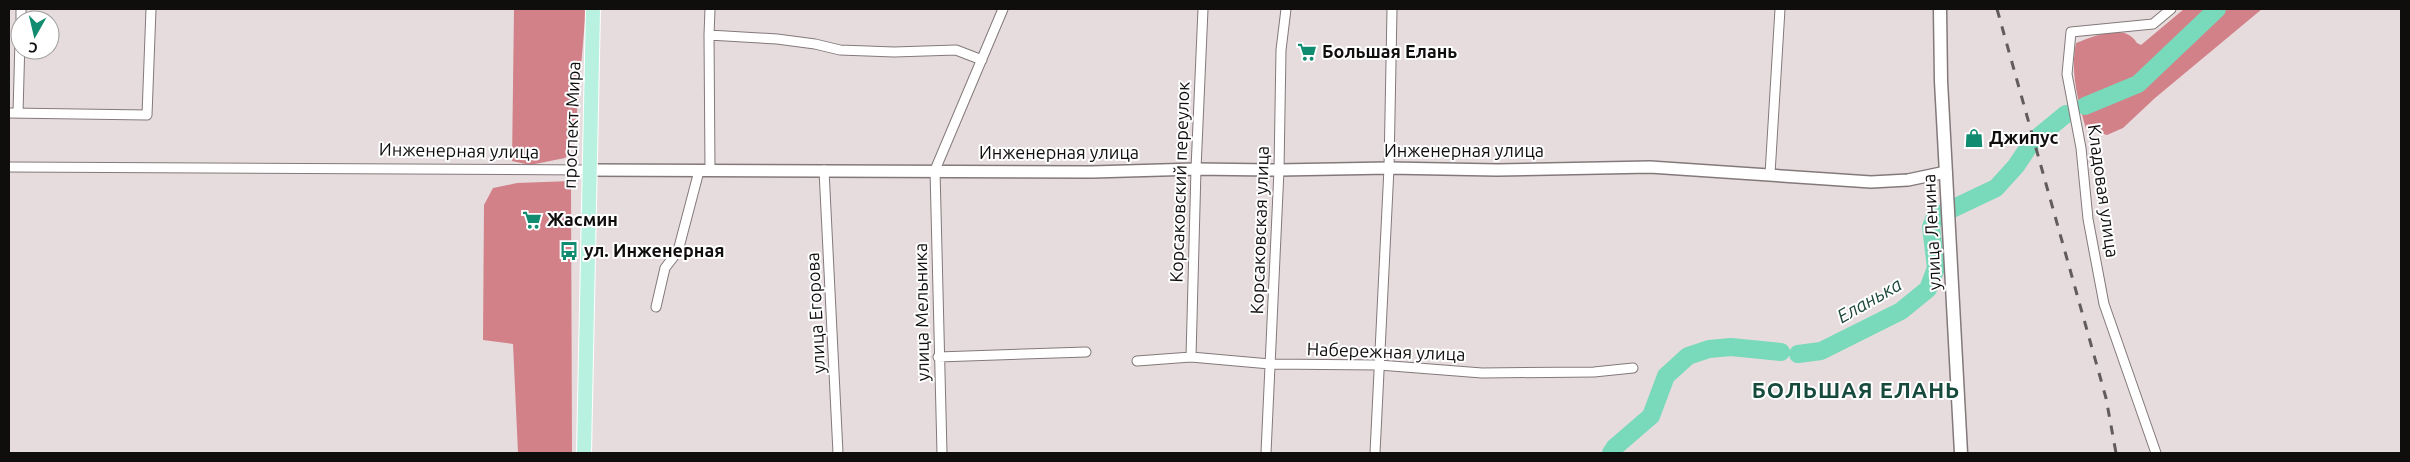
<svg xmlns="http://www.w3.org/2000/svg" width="2410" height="462" font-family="Ubuntu,sans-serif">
<rect width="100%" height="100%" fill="#e7dcdd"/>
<path fill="#d28188" d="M514,9H586L574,146L565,158L530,165L512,161Z
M2184,9H2262L2155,98L2123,128L2107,135L2086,129C2078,100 2070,73 2076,43C2094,36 2125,22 2137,43L2141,45Z
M571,181L572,453H518L513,344L483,340L484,205L493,188L517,183Z"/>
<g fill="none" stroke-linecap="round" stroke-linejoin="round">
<path stroke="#79d9bb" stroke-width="18" d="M2085,106L2138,84L2217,9
M1798,354L1821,351L1901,311L1928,289L1936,268L1931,227L1935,217L1996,188L2016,166L2032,142L2066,114
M1611,453L1615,447L1651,416L1666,376L1688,356L1709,349L1731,347L1781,352"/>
<g stroke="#83797a" stroke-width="11">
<path id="minor" d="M21,20V9
M709,35L777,39L815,44L840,50L894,52L956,50L982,60
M9,113L147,115L151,9
M18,113L20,39
M9,167L589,170
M710,170L709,35L710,9
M824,170L838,453
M1770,174L1780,9
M656,307L665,268L678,251L699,171
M938,357L1086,352
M1191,357L1196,169L1203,9
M1137,361L1191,357L1270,364L1379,365L1482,373L1594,372L1633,368
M942,453L935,170L1003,9
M1266,453L1279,170L1281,50L1286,9
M1375,453L1389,168L1392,9
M2156,453L2104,304L2088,219L2081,148L2067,74L2071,32L2153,24L2171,9"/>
</g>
<g stroke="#83797a" stroke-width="14">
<path id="tertiary" d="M589,170L1092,172L1196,169L1279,170L1389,168L1497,170L1650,167L1871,182L1908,180L1946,172"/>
</g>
<g stroke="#83797a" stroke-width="15">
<path id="secondary" d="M1940,9L1941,81L1961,453"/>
</g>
<g stroke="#fff" stroke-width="16">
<path id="primary" d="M584,453L593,9"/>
</g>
<use href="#minor" stroke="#fff" stroke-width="9"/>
<use href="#tertiary" stroke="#fff" stroke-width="11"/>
<use href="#secondary" stroke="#fff" stroke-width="12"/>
<use href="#primary" stroke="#b8f1df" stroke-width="14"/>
<path stroke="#625c5d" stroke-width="3" stroke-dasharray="9 9" stroke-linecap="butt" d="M1997,9L2106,398L2116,453"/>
</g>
<defs>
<g id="supermarket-bare" transform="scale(1.5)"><path d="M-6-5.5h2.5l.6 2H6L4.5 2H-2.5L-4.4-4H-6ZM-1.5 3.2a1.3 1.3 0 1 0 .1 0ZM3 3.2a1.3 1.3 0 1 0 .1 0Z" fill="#118c70" stroke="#fff" stroke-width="2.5" paint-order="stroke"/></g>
<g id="shop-bare" transform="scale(1.5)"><path d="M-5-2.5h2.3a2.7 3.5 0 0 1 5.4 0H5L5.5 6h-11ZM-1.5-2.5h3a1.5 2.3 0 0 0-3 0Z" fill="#118c70" stroke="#fff" stroke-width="2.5" paint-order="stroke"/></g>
<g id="bus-bare" transform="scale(1.5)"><path d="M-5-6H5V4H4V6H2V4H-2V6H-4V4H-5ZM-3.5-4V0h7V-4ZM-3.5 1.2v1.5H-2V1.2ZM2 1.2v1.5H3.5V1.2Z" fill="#118c70" stroke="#fff" stroke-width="2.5" paint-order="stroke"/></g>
</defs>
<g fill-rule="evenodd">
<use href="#supermarket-bare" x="1307" y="52"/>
<use href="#shop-bare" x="1974" y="138"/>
<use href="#supermarket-bare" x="532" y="220"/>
<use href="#bus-bare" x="569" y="251"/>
</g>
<g text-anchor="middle" stroke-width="4" stroke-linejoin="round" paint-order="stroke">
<g font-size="18" font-weight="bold" fill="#100d0d" stroke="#fff" text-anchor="start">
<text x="1322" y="58">Большая Елань</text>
<text x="1989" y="144">Джипус</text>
<text x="547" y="226">Жасмин</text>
<text x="584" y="257">ул. Инженерная</text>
</g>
<g font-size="18" fill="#100d0d" stroke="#fff">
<text transform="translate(572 125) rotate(-88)" y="6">проспект Мира</text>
<text transform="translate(459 151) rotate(1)" y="6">Инженерная улица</text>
<text x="1464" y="157">Инженерная улица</text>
<text x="1059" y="159">Инженерная улица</text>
<text transform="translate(1180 182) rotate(-88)" y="6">Корсаковский переулок</text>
<text transform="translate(2103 191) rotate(82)" y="6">Кладовая улица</text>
<text transform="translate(1260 230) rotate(-88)" y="6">Корсаковская улица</text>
<text transform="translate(1932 232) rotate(-93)" y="6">улица Ленина</text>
<text transform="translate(922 312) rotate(-91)" y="6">улица Мельника</text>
<text transform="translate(816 313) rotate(-93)" y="6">улица Егорова</text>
<text transform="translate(1386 352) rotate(2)" y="6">Набережная улица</text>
</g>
<g font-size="19" font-style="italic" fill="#1d483b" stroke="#fff">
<text transform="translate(1869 300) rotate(-30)" y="7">Еланька</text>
</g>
<g font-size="22" font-weight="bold" letter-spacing="1" fill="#164a3c" stroke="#fff">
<text x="1856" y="398">БОЛЬШАЯ ЕЛАНЬ</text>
</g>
</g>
<rect width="2410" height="462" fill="none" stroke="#100d0d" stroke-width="20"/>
<g transform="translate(35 35) rotate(188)"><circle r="24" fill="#ffffff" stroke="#9f9e9e"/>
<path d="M0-4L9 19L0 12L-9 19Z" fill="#118c70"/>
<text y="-8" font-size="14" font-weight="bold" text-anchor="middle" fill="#100d0d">С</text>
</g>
</svg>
